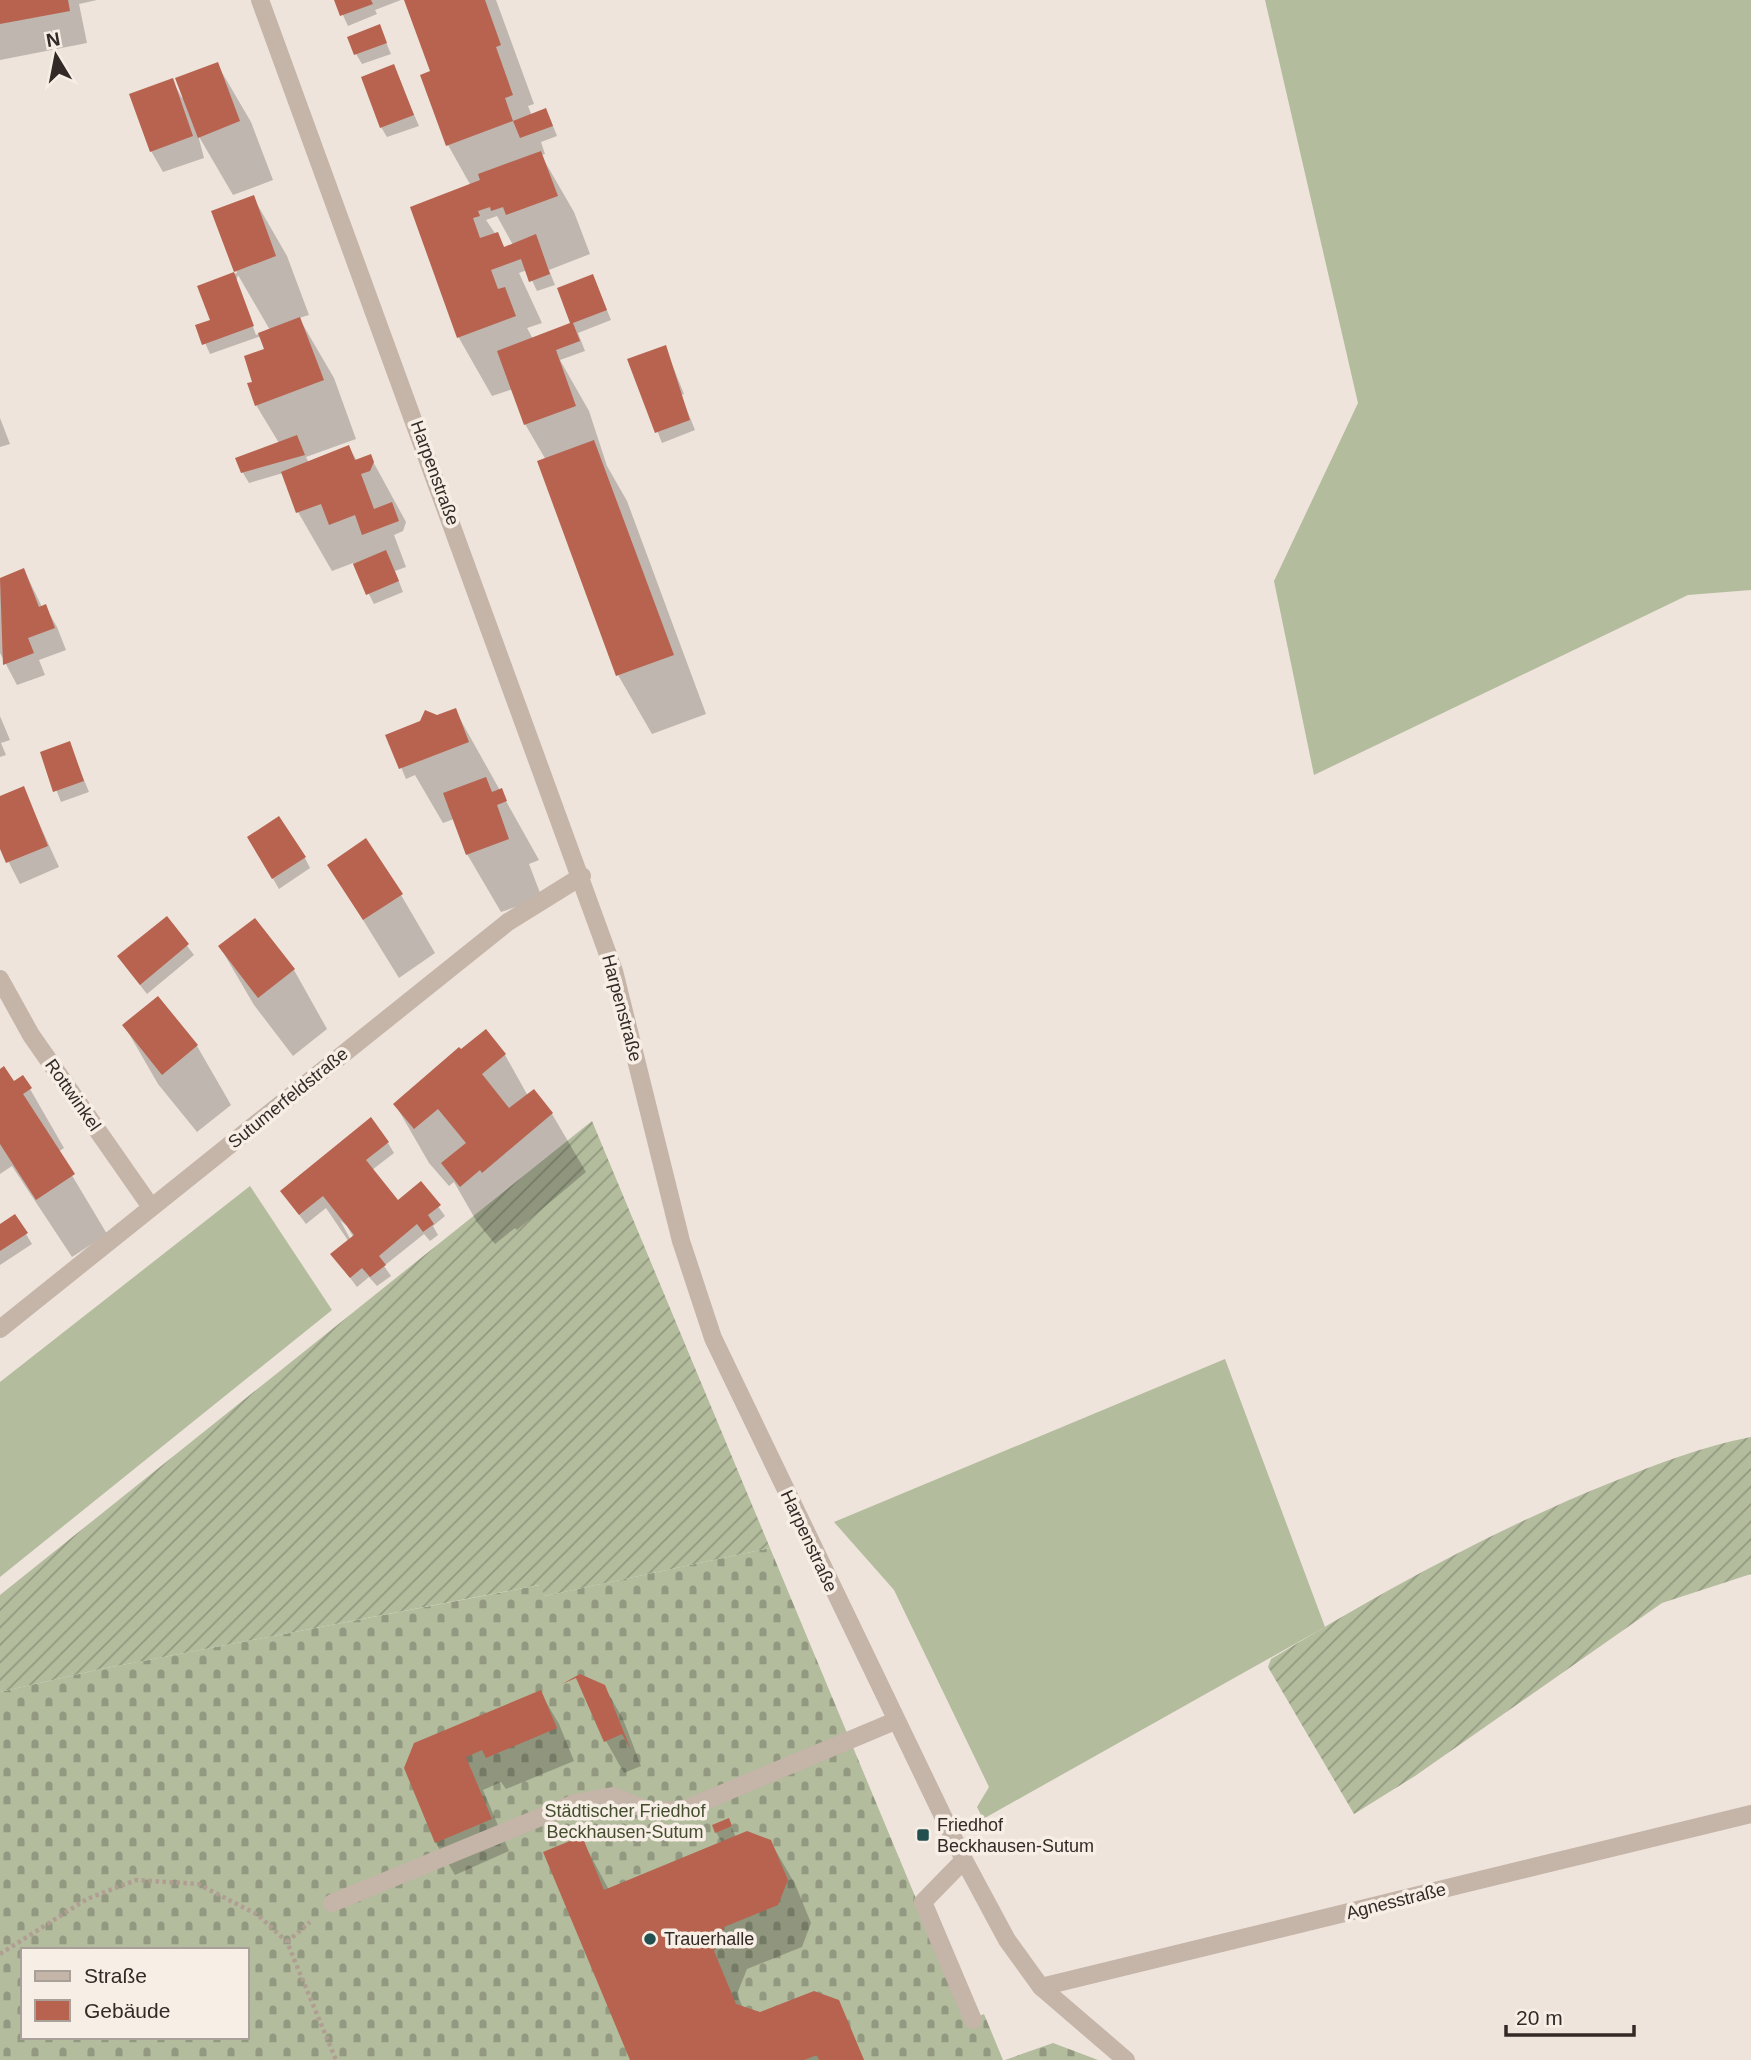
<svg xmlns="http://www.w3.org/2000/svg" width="1751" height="2060" font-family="Arial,sans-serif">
<defs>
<pattern id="cemetery-stones" width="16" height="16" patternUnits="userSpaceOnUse" patternTransform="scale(1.75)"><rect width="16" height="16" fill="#b3bc9d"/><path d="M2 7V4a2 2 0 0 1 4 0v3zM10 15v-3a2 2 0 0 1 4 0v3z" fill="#929980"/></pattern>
<pattern id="garden-furrows" width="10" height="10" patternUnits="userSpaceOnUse" patternTransform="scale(1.75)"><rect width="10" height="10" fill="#b3bc9d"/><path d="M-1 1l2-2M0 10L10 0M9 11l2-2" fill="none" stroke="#929980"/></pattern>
</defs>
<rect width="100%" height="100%" fill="#eee4db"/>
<path fill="#b3bc9d" d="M1265,0H1751V590L1688,595L1314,775L1274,581L1358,403Z
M250,1186L332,1310L0,1577V1382Z
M1225,1359L1325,1627L983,1819L977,1807L989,1787L894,1590L834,1522Z"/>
<path fill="url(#cemetery-stones)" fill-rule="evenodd" d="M770,1548L967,2021L984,2014L1003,2060H0V1692L101,1669L540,1585L545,1596ZM23,1950H247V2037H23Z
M1053,2043L1098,2060H1005Z"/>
<path fill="url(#garden-furrows)" d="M592,1121L770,1548L545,1596L539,1585L101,1669L0,1692V1595Z
M1751,1437V1574L1662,1603L1415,1776L1354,1814L1268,1667L1271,1659C1382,1592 1494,1529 1615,1481C1660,1463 1703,1446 1751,1437Z"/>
<path fill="#0003" fill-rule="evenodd" d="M0,0H97L79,4L87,43L0,60Z
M336,0H401L375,10L377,14L348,26Z
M405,0H496L534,104L528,106L532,116L546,111L551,121L557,136L541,142L545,154L541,155L574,212L590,254L549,270L555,285L537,291L527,270L519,273L542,323L527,328L533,339L573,324L560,289L593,276L611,320L578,333L585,351L560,360L589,411L607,466L627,501L706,714L652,734L618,675L546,460L525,424L513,389L492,396L459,338L412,208L471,186L448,145L423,76L432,72ZM497,216L513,245L505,248L486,220Z
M379,26L391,54L362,64L356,54Z
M217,64L251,122L273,180L233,195L198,135L204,158L163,172L151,151L172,80L182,98Z
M393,66L419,126L387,137L381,127Z
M253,197L287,256L309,315L299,318L334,378L356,439L306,457L309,463L349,447L357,461L370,456L406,522L403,531L394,535L406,567L395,571L403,592L374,604L353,563L332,571L298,512L283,473L249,483L243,473L238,459L279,443L256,405L255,383L266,350L261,336L210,354L198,327L212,321L200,287L237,273L214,212ZM238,275L270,330L256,335L236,282Z
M665,347L684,394L681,395L695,430L662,443L629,360Z
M0,418L10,444L0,447Z
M24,570L42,607L45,606L57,627L66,650L39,660L45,675L17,685L0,653V580Z
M455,710L539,860L529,864L542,898L501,912L467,854L454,819L443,823L415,775L406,779L388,736Z
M0,716L10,740L1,743L6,755L0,757Z
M69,743L89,792L61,802L42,753Z
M23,788L59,867L20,884L0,845V798Z
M249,837L305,858L310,868L279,889Z
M329,865L401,895L435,953L399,978Z
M166,918L194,955L147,994L125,966Z
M254,920L294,970L327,1029L293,1056L254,1005L220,947Z
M158,998L197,1046L231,1105L197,1132L158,1084L124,1025Z
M486,1032L505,1055L528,1096L552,1114L586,1172L517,1230L515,1228L495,1244L477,1222L454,1182L449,1186L429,1163L395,1104Z
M0,1071L13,1083L22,1077L30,1089L64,1148L58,1152L107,1234L72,1257L12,1166L0,1174Z
M388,1143L394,1153L372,1170L398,1202L421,1183L445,1216L433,1226L438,1235L430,1241L424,1234L384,1266L391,1276L377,1286L369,1277L357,1287L333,1255L349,1242L326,1208L306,1224L282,1192ZM340,1220L347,1226L357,1244L354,1246Z
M0,1226L26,1234L32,1244L0,1265Z
M604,1686L623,1719L641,1766L624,1773L606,1741Z
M540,1692L559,1724L574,1761L506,1789L501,1782L483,1790L509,1851L455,1875L436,1843L406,1768Z
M728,1820L736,1837L770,1841L795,1884L811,1923L802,1947L747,1969L737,1994L743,2008L760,2014L838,2001L864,2060H632L581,1838L609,1890L722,1843L716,1832Z"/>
<path fill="#b8634f" d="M0,0H68L70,11L0,24Z
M334,0H371L373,4L340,16Z
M404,0H485L501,45L496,47L513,95L505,98L513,121L446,146L420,75L430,71Z
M380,24L387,43L354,55L347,37Z
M218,62L240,121L198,138L175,78Z
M394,64L414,115L380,128L361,77Z
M173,78L193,136L150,152L129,94Z
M546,108L553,126L520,138L513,121Z
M541,151L558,196L506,215L503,207L491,211L490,207L478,211L480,216L473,218L480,238L498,232L504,247L536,234L550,274L529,282L521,259L491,270L498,289L505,287L516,316L457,338L410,207L480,180L478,174Z
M254,195L276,256L234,272L211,211Z
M234,272L254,326L202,345L195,325L210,320L197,286Z
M593,274L607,310L573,323L580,341L556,350L576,406L524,425L497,351L570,323L557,288Z
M300,317L324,380L255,406L247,383L252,382L244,356L264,349L258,333Z
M666,345L690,420L655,433L627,359Z
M297,435L305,455L241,473L235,458Z
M594,440L674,655L616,676L537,461Z
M349,445L355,460L371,454L374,462L370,471L361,474L374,509L392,502L399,521L362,535L355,515L329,525L321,504L296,513L281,472Z
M386,550L399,581L366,595L353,564Z
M24,568L39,607L46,604L55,628L28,638L34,653L3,665L0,578Z
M456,708L469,742L399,769L385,735L420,721L425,710L437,715Z
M70,741L84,781L53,792L40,752Z
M486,777L492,792L502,788L507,801L497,805L509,839L466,855L443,793Z
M24,786L48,846L6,863L0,849V796Z
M279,816L306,857L272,879L247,837Z
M366,838L403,894L363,920L327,865Z
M167,916L189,944L140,985L117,956Z
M255,918L295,969L258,998L218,946Z
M158,996L198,1045L162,1075L122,1025Z
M486,1029L506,1054L482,1074L509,1108L534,1089L553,1113L482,1173L480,1170L460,1187L441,1163L466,1143L438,1109L414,1129L393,1104L459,1047L461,1049Z
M4,1066L14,1081L23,1075L32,1088L23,1094L75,1174L36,1200L0,1144V1069Z
M371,1117L389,1142L366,1160L398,1200L421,1181L441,1205L428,1215L434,1224L423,1232L417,1224L379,1256L386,1265L370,1277L362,1268L350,1278L330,1254L354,1235L323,1196L299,1215L280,1191Z
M15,1214L28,1233L0,1251V1224Z
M580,1674L605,1685L631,1750L622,1734L604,1742L576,1678L562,1684Z
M541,1690L557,1728L486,1758L482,1750L466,1757L492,1819L435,1843L404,1768L414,1743Z
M729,1818L732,1826L715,1833L712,1825Z
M747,1831L771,1840L788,1880L778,1905L724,1927L714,1951L736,2004L760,2012L814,1991L839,2000L864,2060H819L817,2055L804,2060H630L543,1852L582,1836L604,1890Z"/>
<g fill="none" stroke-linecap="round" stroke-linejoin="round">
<path stroke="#b19e93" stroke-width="4.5" stroke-dasharray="3.5 3.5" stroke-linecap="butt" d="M287,1942L310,1922
M0,1954L87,1899L136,1880L198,1884L258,1915L287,1942L336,2060"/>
<path stroke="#c5b4a8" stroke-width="18" d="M964,1860L923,1902L973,2020
M332,1903L575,1803L613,1796L650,1811L683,1810L895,1721
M1041,1987L1751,1814
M1041,1987L1126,2060"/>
<path stroke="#c5b4a8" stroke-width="18" d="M260,0L614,971L681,1241L713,1338L964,1860L1007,1940L1041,1987
M0,979L31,1035L151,1207
M0,1329L508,922L582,876"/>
</g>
<g fill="#224f4f" stroke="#f7eee6" stroke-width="2.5">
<rect x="916" y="1828" width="14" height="14" rx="3.5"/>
<circle cx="650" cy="1939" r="7"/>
</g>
<g text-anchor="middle" stroke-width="7" stroke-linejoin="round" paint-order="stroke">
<g font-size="18" fill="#332a27" stroke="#f7eee6">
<text transform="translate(435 473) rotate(70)" y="6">Harpenstraße</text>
<text transform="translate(622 1008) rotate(75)" y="6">Harpenstraße</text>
<text transform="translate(73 1095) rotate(55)" y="6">Rottwinkel</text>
<text transform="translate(288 1098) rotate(-39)" y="6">Sutumerfeldstraße</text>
<text transform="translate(809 1541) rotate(65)" y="6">Harpenstraße</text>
<text transform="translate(1396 1901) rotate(-14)" y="6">Agnesstraße</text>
</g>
<g font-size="18" fill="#444e2e" stroke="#f7eee6">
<text x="625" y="1817">Städtischer Friedhof<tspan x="625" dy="21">Beckhausen-Sutum</tspan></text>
</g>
<g font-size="18" fill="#332a27" stroke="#f7eee6" text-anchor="start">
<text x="937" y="1831">Friedhof<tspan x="937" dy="21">Beckhausen-Sutum</tspan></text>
<text x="664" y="1945">Trauerhalle</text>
</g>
</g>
<rect x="21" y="1948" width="228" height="91" fill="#f7eee6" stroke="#a9a09a" stroke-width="2"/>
<rect x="35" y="1971" width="35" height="10" fill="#c5b4a8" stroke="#a9a09a" stroke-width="2"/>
<text x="84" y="1983" font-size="21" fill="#332a27">Straße</text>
<rect x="35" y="2000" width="35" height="21" fill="#b8634f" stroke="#a9a09a" stroke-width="2"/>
<text x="84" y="2018" font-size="21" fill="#332a27">Gebäude</text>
<g transform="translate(56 56) rotate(350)" stroke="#f7eee6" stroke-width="5" paint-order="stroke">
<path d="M0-5L12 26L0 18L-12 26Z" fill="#332a27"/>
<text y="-10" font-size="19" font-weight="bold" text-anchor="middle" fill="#332a27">N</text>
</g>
<path d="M1506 2025v10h128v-10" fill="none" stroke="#332a27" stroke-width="3.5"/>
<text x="1516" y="2025" font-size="21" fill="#332a27" stroke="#f7eee6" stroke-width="5" paint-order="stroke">20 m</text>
</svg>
